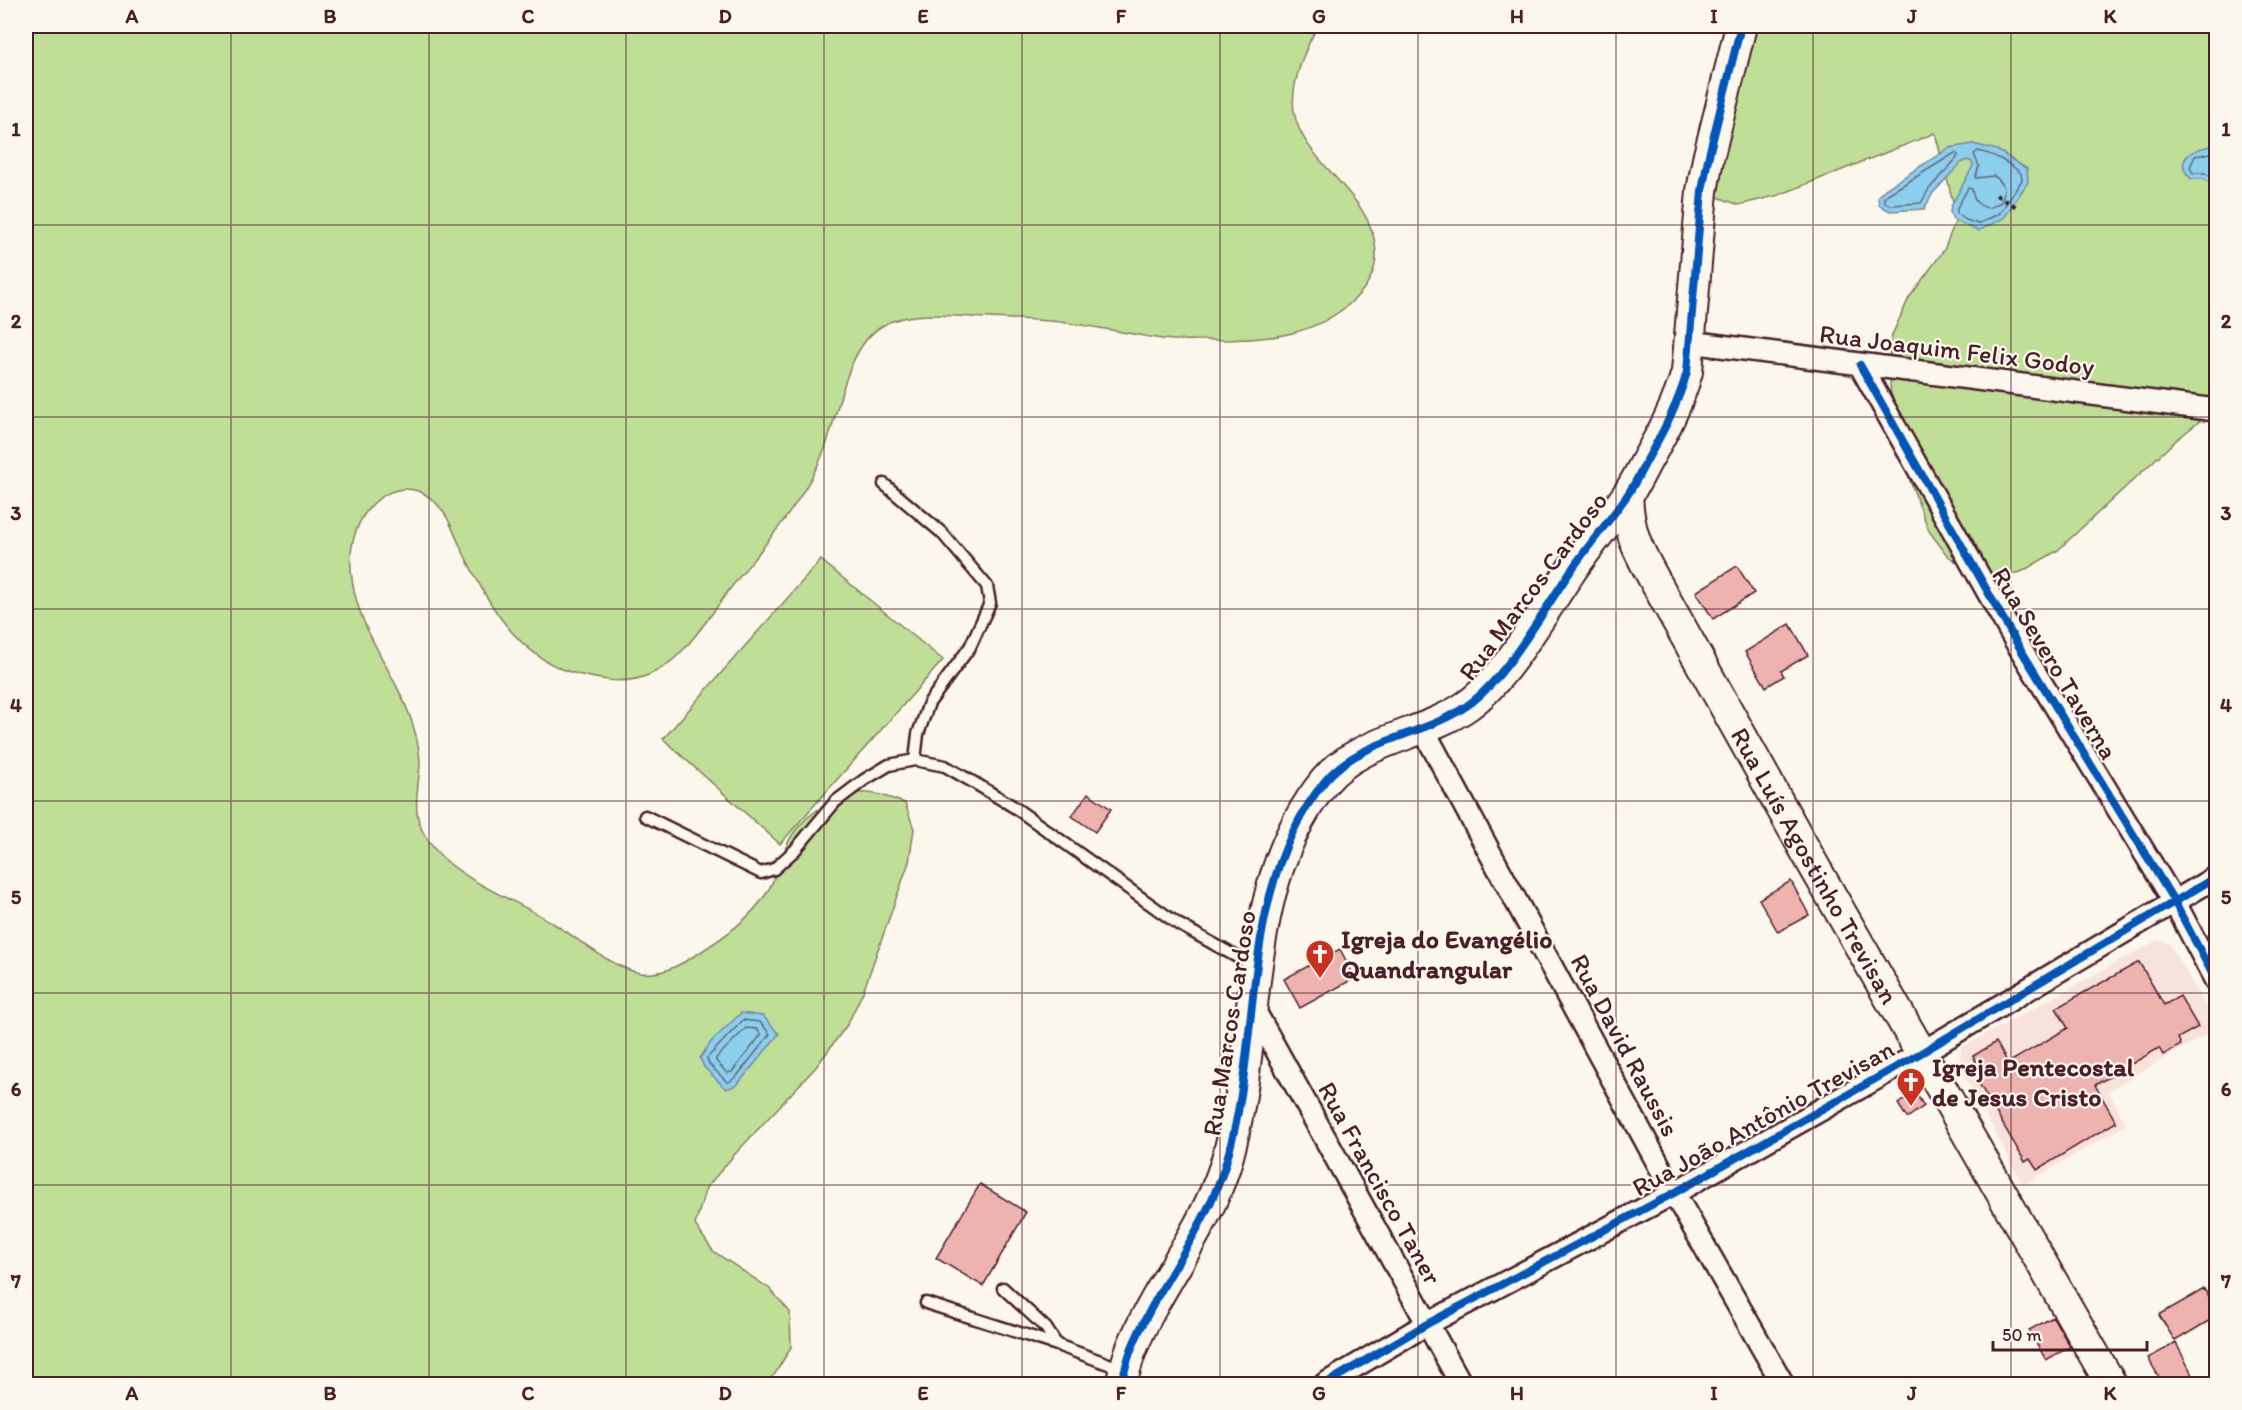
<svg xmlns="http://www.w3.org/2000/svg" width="2242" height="1410" font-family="Itim,sans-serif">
<rect width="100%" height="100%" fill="#fbf7ec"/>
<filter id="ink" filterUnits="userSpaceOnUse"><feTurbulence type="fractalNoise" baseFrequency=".0167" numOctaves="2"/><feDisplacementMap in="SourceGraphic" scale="12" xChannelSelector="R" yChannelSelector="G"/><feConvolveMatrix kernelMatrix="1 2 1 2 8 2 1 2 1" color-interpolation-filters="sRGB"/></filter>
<g filter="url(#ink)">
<path fill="#f7e3da" d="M2158,940L2169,943L2216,1024V1029L2108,1091L2126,1125L2023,1185L1959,1065L1961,1048Z"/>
<path fill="#bfde96" stroke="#847e60" stroke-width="1.5" d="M26,26H1318C1305,48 1290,85 1294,111C1302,164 1373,192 1376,252C1377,275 1364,292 1347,306C1308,338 1261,340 1213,340C1196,340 1179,341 1162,339C1128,334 1095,326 1060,322C1031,319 1000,319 971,317C944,315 906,311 882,326C845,348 839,414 824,451C804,502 763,546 730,589C715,609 700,632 683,650C671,663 657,673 640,678C620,684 598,679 577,674C516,658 486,600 460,546C453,531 448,514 435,502C405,473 368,497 356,531C352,542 350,557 351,569C354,623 389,663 408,711C414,726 419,745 420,761C420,777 415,795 417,812C419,830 429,844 441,856C471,885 516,900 551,922C575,936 614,969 640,973C662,976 682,964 699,953C724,937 750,919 766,894C778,876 781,853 792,835C808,812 840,791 868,793C880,793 894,800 905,803L914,829L909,862L863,992L847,1025L816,1067L735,1154L706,1188L695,1225L713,1251L770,1289L790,1312L791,1347L775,1374L763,1384H26Z
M1735,26H2216V408L2174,442L2057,551L2021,572L1999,577L1970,572L1947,555L1929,531L1910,481L1891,400L1889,359L1892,335L1909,298L1944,250L1957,217L1935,133L1779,195L1739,205L1715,196Z
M821,560L943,660L780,844L663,739Z"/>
<path fill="#8cceee" stroke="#7288a0" stroke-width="1.5" d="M1973,144L1997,150L2027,169L2028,182L2004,218L1978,231L1953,220L1950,212L1951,206L1973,166L1972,162L1967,160L1961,163L1933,193L1924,209L1890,211L1879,205L1878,196L1885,189L1949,148Z
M2211,146L2216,147V186L2203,179H2191C2172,159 2193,149 2211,146Z
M741,1013L763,1016L779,1034L737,1085L726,1089L704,1067L700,1058L711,1042Z"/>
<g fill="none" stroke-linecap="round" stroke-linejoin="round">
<path stroke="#646579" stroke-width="1.5" d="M1978,151C1994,154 2009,163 2021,173L2022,180L2000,213L1978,224L1966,220L1957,214V208L1968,188L1972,189C1973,200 1977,206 1989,208L2001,202C2006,191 2005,183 1994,176L1975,178L1979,166L1974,154Z
M2216,152L2195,156L2190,167L2193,173H2204L2216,179
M1955,153L1958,155L1957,158L1929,189L1921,203L1891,205L1885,203L1884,198L1888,194Z
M743,1020L760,1022L770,1034L737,1076L728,1083L709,1064L707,1058Z
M746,1028L757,1029L761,1035L732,1072L727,1073L716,1061V1058Z"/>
</g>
<path fill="#efb3af" stroke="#4a1f2b" stroke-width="1.5" d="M1737,566L1754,593L1713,619L1696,592Z
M1790,624L1808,655L1781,671L1784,676L1766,687L1745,652Z
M1088,793L1111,809L1095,832L1072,816Z
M1791,881L1809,915L1778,932L1759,899Z
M1340,949L1355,978L1300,1008L1284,979Z
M2139,962L2164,1005L2180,996L2198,1027L2178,1038L2181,1045L2163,1055L2159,1048L2095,1085L2116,1122L2037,1170L2030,1159L2025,1162L1970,1068L1977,1064L1973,1056L1996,1042L2008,1063L2068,1028L2056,1008Z
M1915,1092L1924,1106L1907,1118L1898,1104Z
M980,1184L1026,1212L983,1286L936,1258Z
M2204,1289L2217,1310V1316L2175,1341L2159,1315Z
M2053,1317L2070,1347L2046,1360L2029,1330Z
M2176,1343L2192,1374L2174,1384H2163L2148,1358Z"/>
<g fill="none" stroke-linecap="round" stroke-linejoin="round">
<g stroke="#4a1f2b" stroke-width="15">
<path id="lane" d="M884,484L942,533L987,586L990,603L970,647L929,703L918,734L915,760
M645,816L761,873L774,869L795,850L835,802L864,780L889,765L915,760L945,766L978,785L1014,807L1178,924L1253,966
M1003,1288L1046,1328L1057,1345
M926,1303L1057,1345L1122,1369"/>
</g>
<g stroke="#4a1f2b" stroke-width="26">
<path id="street" d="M1690,342L2216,410
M1860,365L2015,640L2174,901L2216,981
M1423,729L1674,1193L1783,1384
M1253,1008L1461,1384
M1325,1384L1427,1324L1674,1193L1921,1053L2216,877"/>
</g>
<g stroke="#4a1f2b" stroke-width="34">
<g id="secondary">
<path id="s1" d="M1627,496C1629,534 1637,548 1655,581L1814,866L2111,1384"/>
<path d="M1121,1384C1124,1373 1127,1361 1131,1350C1157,1286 1204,1232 1225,1166C1264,1041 1237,889 1325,781C1359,739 1425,736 1468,705C1505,679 1542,613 1568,575C1586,548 1607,524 1626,497C1634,486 1640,473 1647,460C1663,432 1678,404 1687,372L1702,191L1708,159L1741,26"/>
</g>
</g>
<path stroke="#4a1f2b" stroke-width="4" stroke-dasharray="4.5 4.5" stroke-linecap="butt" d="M1996,195L2017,207"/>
<use href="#lane" stroke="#fbf7ec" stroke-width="10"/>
<use href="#street" stroke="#fbf7ec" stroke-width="21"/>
<use href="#secondary" stroke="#fbf7ec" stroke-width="30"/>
<g stroke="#fbf7ec" stroke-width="11">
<path id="cycleway" d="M1860,365L2015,640L2174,901L2216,981
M1121,1384C1124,1373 1127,1361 1131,1350C1157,1286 1204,1232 1225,1166C1264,1041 1237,889 1325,781C1359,739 1425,736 1468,705C1505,679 1542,613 1568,575C1586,548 1607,524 1626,497C1634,486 1640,473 1647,460C1663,432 1678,404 1687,372L1702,191L1708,159L1741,26
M1325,1384L1427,1324L1674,1193L1921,1053L2216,877"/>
</g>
<use href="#cycleway" stroke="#0057b8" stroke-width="8"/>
</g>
</g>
<path fill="none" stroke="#4a1f2b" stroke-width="1.5" stroke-opacity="0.55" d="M231,26V1384M429,26V1384M626,26V1384M824,26V1384M1022,26V1384M1220,26V1384M1418,26V1384M1616,26V1384M1813,26V1384M2011,26V1384M26,225H2216M26,417H2216M26,609H2216M26,801H2216M26,993H2216M26,1185H2216"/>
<defs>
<g id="church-pin" transform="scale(1.5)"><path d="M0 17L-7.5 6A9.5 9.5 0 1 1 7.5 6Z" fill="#c8321e" stroke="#fbf7ec"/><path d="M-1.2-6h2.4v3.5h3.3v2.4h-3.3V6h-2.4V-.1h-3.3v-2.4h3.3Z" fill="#fff"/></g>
</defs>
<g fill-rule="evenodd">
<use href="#church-pin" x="1320" y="954"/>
<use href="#church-pin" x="1911" y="1082"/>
</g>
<g text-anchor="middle" stroke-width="4.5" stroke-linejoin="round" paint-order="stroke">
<g font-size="26" fill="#4a1f2b" stroke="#fbf7ec">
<text transform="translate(1957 350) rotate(7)" y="9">Rua Joaquim Felix Godoy</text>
<text transform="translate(1533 586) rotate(-53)" y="9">Rua Marcos Cardoso</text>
<text transform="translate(2055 663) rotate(59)" y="9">Rua Severo Taverna</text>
<text dy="9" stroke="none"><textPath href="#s1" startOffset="417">Rua Luís Agostinho Trevisan</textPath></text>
<text transform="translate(1229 1023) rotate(-81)" y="9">Rua Marcos Cardoso</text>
<text transform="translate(1625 1045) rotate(62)" y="9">Rua David Raussis</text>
<text transform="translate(1763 1118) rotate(-29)" y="9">Rua João Antônio Trevisan</text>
<text transform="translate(1380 1183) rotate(61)" y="9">Rua Francisco Taner</text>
</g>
<g font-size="26" font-weight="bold" fill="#4a1f2b" stroke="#fbf7ec" text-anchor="start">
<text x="1341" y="948">Igreja do Evangélio<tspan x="1341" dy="30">Quandrangular</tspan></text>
<text x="1932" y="1076">Igreja Pentecostal<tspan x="1932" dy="30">de Jesus Cristo</tspan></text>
</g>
</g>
<rect width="2242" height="1410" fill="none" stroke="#fbf7ec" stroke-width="66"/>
<path d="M1993 1341v9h154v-9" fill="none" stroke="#4a1f2b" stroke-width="3"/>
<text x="2002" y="1341" font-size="18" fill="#4a1f2b" stroke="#fbf7ec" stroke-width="4.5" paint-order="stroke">50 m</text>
<rect x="33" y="33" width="2176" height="1344" fill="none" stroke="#4a1f2b" stroke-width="2"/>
<g font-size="20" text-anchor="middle" font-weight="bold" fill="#4a1f2b">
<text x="132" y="23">A</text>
<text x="330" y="23">B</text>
<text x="528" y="23">C</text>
<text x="725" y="23">D</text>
<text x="923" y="23">E</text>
<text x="1121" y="23">F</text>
<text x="1319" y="23">G</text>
<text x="1517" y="23">H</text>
<text x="1714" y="23">I</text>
<text x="1912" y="23">J</text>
<text x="2110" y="23">K</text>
<text x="16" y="136">1</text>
<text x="2226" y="136">1</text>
<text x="16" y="328">2</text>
<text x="2226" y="328">2</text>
<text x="16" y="520">3</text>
<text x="2226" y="520">3</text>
<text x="16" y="712">4</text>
<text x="2226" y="712">4</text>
<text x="16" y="904">5</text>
<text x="2226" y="904">5</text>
<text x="16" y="1096">6</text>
<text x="2226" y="1096">6</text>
<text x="16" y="1288">7</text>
<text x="2226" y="1288">7</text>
<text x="132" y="1400">A</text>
<text x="330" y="1400">B</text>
<text x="528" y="1400">C</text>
<text x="725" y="1400">D</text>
<text x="923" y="1400">E</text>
<text x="1121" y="1400">F</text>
<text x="1319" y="1400">G</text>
<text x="1517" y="1400">H</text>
<text x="1714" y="1400">I</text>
<text x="1912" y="1400">J</text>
<text x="2110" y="1400">K</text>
</g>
</svg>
